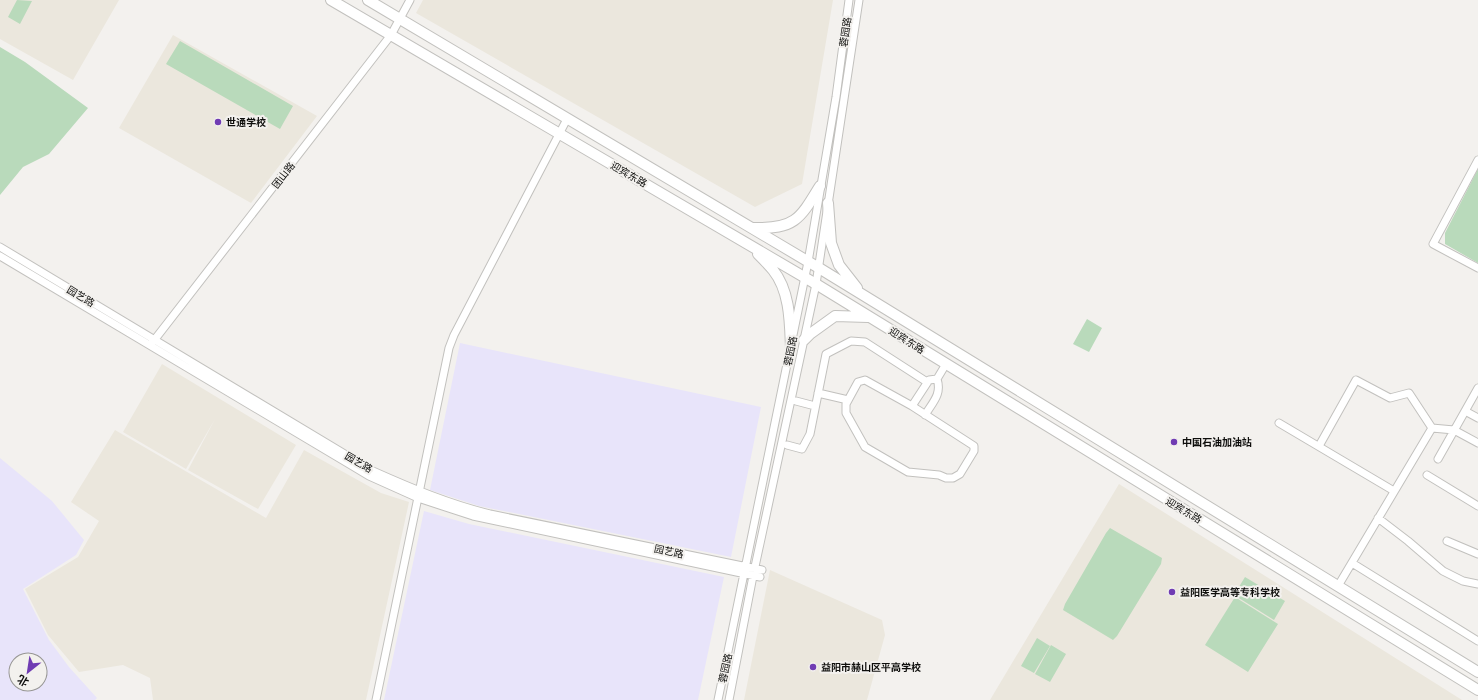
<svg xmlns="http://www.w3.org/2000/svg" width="1478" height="700" font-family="'Public Sans','Noto Sans SC',sans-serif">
<rect width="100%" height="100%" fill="#f3f1ee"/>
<path fill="#ebe7dd" d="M0,0H119L73,80L0,39Z
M423,0H833L802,184L755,207L416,13Z
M173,35L317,116L251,203L119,128Z
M162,364L296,445L258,509L188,470L215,419L186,469L123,432Z
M115,430L266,518L304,450L381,493L409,502L366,700H153L150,678L123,665L79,672L48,635L25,589L78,557L99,521L71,502Z
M1119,484L1462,700H990Z
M770,570L882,620L885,635L867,700H744Z"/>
<path fill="#e8e4fa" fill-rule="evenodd" d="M460,343L761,407L731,557L479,506L430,490Z
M0,458L52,501L84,540L76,555L23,589L49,640L69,667L97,698L95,700H0ZM16,660H40V684H16Z
M424,511L469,524L724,577L698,700H384Z"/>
<path fill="#b9dabb" d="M17,0L32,1L20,24L8,17Z
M180,41L293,106L280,129L166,64Z
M0,47L25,62L88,108L49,154L23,167L0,195Z
M1478,169V263L1445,244V233Z
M1087,319L1102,328L1089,352L1073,344Z
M1110,528L1162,558L1161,564L1117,636L1113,640L1063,610L1065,604L1106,533Z
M1245,577L1285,601L1274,620L1234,595Z
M1235,597L1278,624L1248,672L1205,645Z
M1037,638L1050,646L1034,673L1021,666Z
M1051,645L1066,654L1050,682L1035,674Z"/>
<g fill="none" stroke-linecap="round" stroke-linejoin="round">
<g stroke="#c2c1be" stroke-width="9">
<path id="minor" d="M1478,160L1433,244L1478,268
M0,247L373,471C411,488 449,504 490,514L762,570
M0,256L349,464L369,476L418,498L473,516L760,577
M152,343L391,35L410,0
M937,379L946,364
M865,380L912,406L974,446V451L960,474L953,478H946L939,475L908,472L865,447L846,413V404L858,382Z
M818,393L848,400
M796,401L815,406
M912,406L929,380L937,379C942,394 933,402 925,415
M1465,411L1478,418
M1279,423L1394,491
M787,445L802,449L810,434L826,354L851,341L865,342L927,382
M1319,446L1356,380L1390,398L1409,393L1432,428
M1438,459L1478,388
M1427,475L1478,506
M1378,518L1408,541L1443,571L1463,581L1478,584
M1447,541L1478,554
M1352,563L1478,641
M1338,586L1432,428L1454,430L1478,443
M376,700L449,348L454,335L567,119
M718,700L808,262L836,97L849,0
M729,700L753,576L816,284L859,0"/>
</g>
<g stroke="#c2c1be" stroke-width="12">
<path id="highway" d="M331,0L816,284L1478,690
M368,0L819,268L1478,672
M828,203L831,243L839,265L857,288
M754,228C795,229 800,219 820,186
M758,254C763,259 768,264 773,270C790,291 790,322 791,348
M804,340L810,334L835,316L868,317"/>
</g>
<use href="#minor" stroke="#fff" stroke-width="7"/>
<use href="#highway" stroke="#fff" stroke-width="10"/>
</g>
<g fill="#703cb3" stroke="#f3f1ee" stroke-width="1.5">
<circle cx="218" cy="122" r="4"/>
<circle cx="1174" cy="442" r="4"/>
<circle cx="1172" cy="592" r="4"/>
<circle cx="813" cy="667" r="4"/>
</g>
<g text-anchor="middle" stroke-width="4" stroke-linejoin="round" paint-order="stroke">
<g font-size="10" fill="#0e0e0c" stroke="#f3f1ee">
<text transform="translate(845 32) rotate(-82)" y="4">蓉园路</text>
<text transform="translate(629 174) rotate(30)" y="4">迎宾东路</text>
<text transform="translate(283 175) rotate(-52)" y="4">团山路</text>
<text transform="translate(81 296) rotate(31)" y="4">园艺路</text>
<text transform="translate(907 340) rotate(32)" y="4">迎宾东路</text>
<text transform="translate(790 351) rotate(-79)" y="4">蓉园路</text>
<text transform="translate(359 462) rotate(30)" y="4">园艺路</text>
<text transform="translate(1184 510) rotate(31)" y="4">迎宾东路</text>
<text transform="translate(669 551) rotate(12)" y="4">园艺路</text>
<text transform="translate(725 668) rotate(-78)" y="4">蓉园路</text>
</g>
<g font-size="10" font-weight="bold" fill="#0e0e0c" stroke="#f3f1ee" text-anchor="start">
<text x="226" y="126">世通学校</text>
<text x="1182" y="446">中国石油加油站</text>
<text x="1180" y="596">益阳医学高等专科学校</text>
<text x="821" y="671">益阳市赫山区平高学校</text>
</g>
</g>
<g transform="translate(28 672) rotate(210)"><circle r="19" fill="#f3f1ee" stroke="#979694"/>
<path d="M0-3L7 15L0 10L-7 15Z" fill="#703cb3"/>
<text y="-6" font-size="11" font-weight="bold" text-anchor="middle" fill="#0e0e0c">北</text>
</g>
</svg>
